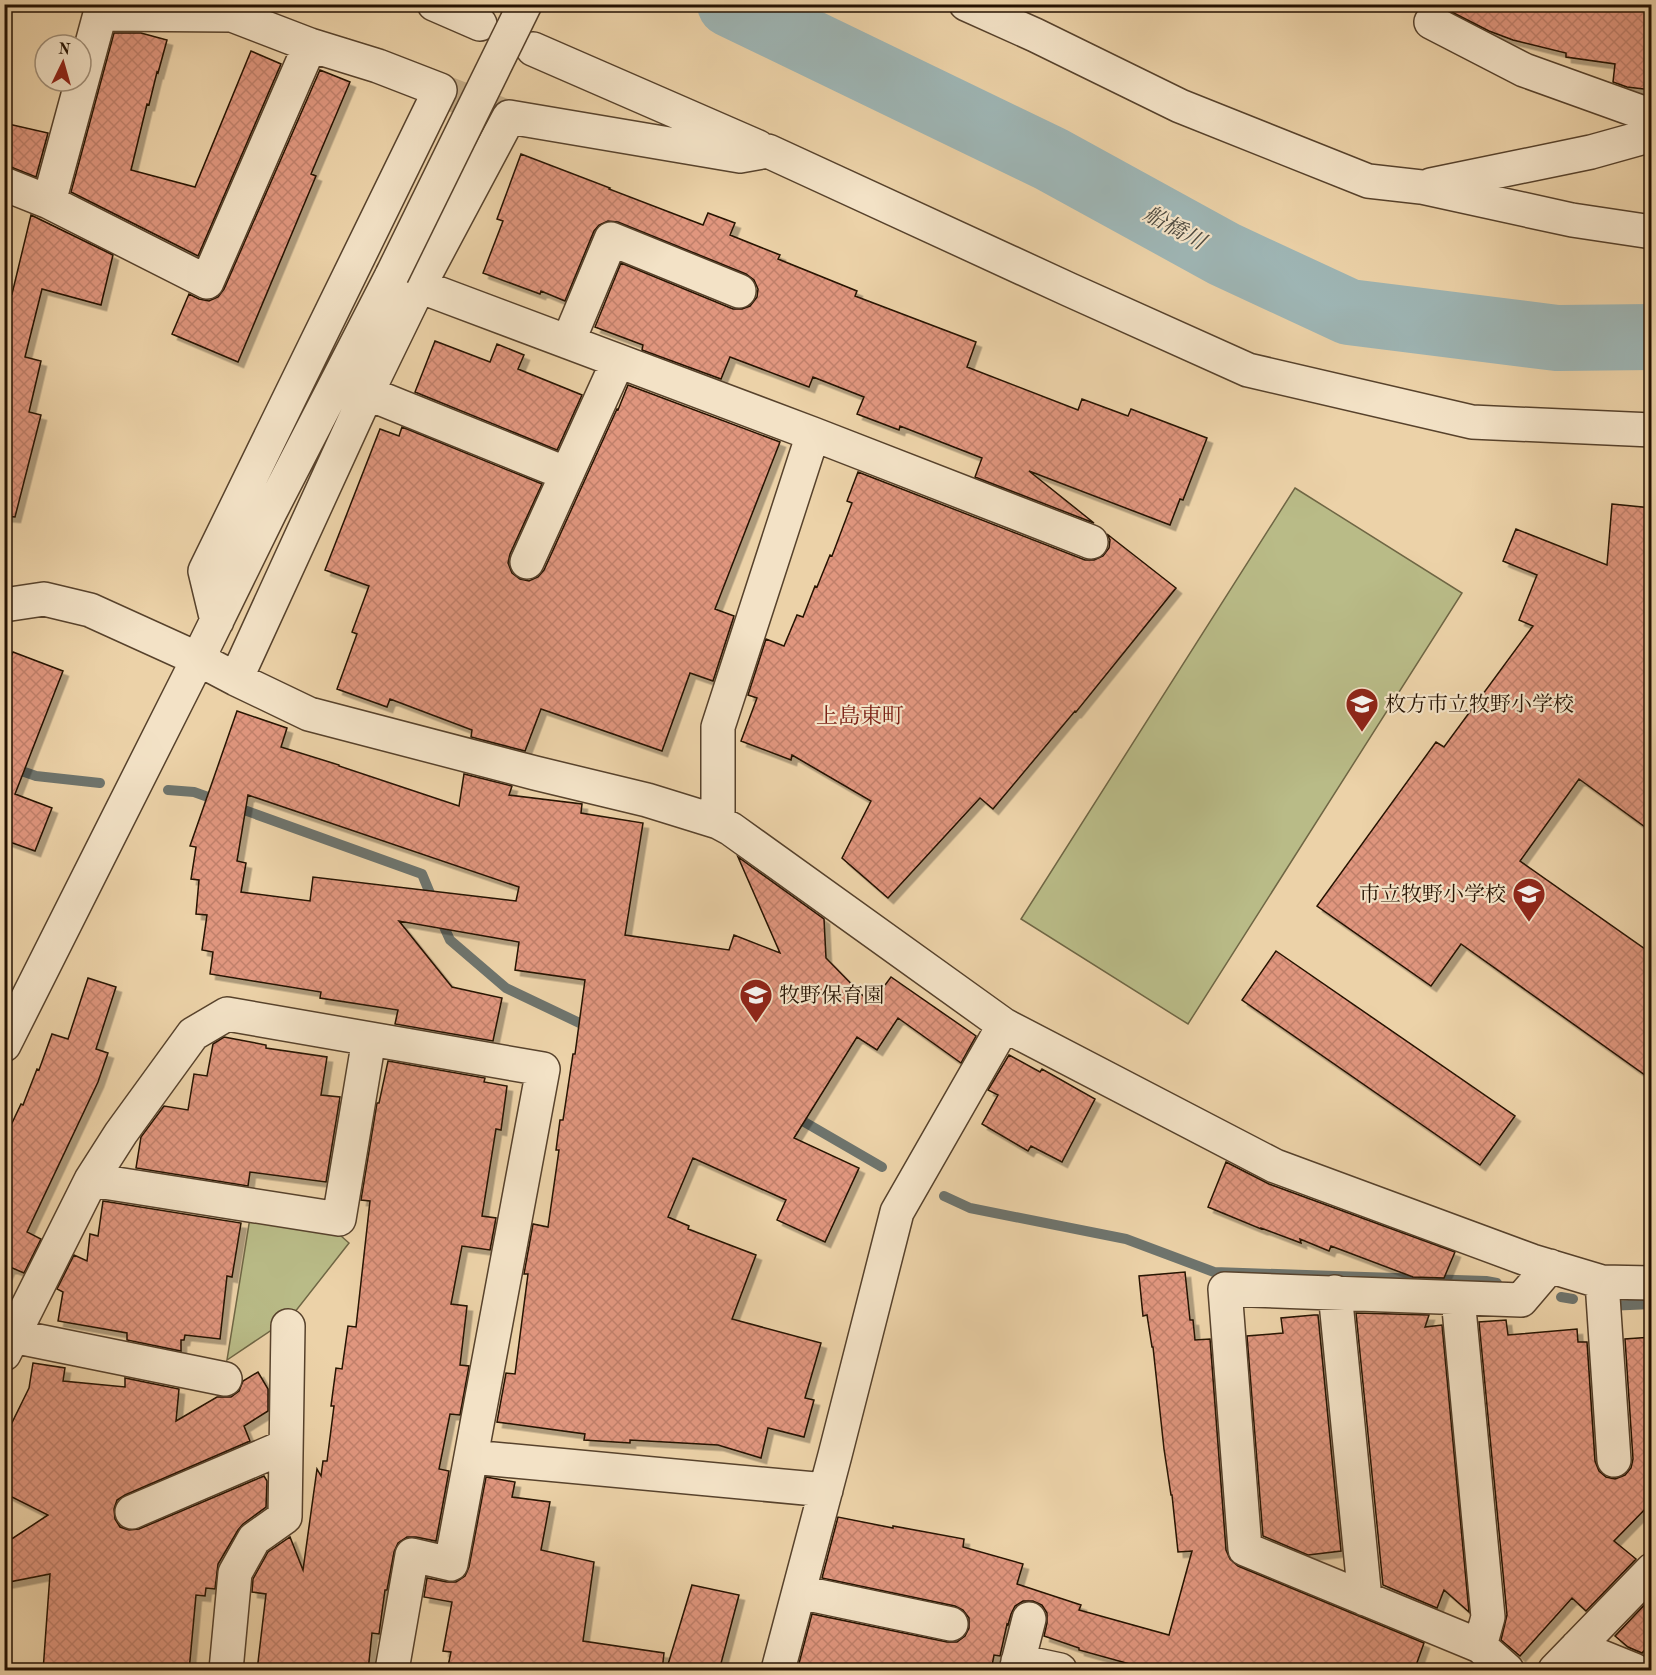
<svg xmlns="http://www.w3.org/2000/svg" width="1656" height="1675" font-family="'Old Standard TT','Noto Serif JP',serif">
<defs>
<pattern id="building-cross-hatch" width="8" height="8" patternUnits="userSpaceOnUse" patternTransform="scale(1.5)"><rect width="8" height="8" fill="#e0967e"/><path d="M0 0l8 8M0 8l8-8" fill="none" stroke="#c0806b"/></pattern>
<filter id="shadow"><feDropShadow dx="5.5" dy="5.5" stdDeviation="0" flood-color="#0004"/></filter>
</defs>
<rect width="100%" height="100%" fill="#ecd2a8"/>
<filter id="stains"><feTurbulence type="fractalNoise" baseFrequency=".00333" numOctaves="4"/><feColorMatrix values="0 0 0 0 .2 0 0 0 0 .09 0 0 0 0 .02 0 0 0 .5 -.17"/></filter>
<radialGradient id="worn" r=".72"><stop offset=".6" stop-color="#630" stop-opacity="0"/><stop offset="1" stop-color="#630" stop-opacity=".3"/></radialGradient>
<path fill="#b9bb87" stroke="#6f6644" stroke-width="1.5" d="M1295,488L1462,593L1188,1024L1021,919Z
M250,1218L332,1228L349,1243L291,1317L227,1360Z"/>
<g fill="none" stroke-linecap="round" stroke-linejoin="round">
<path stroke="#6e746d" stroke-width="10" d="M10,767L36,776L100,783
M168,790L194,792L422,874L434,903
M440,918L450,940L506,988L590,1028
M794,1116L882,1167
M944,1196L970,1208L1126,1239L1214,1272L1486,1281L1497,1283
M1561,1297L1573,1299
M1607,1306L1652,1304"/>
<path stroke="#9eb5b4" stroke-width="66" d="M730,4L1051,159L1224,254L1349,312L1557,338L1652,337"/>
</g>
<path fill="url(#building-cross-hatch)" stroke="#251202" stroke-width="1.5" fill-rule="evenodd" filter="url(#shadow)" d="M1436,4H1652V90L1627,87L1613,82L1615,64L1566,57V53L1513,40L1489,31Z
M114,33H141L167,40L158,73L157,72L149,105L147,104L131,170L195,187L251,51L281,64L198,256L71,192Z
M320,70L350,82L311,174L316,176L238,362L172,334L189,294L199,299L209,301L218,297L224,289Z
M4,123L48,133L36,177L11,167L4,166Z
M521,154L610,188L609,189L703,225L708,213L735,223L730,235L780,255L778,259L857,291L855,296L976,342L967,367L1078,410L1082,399L1128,416L1131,409L1207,438L1183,500L1180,499L1170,525L1029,471L1094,523L975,477L982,458L900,426L899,430L857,414L864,397L813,377L809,387L730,357L721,379L642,350L643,345L595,327L621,263L733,309H742L750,306L757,297L758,289L754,280L746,274L618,222L608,221L599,225L594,231L565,301L541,291L540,294L483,273L503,221L497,219Z
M31,215L113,255L101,305L42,289L25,357L41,361L29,412L41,415L15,517L4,516V311L9,293L12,294Z
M435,341L490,362L497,344L524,355L518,369L582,395L557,450L415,392Z
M628,385L780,442L715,609L734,616L713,681L690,673L662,751L541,709L525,751L471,737L472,730L390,699L387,707L337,689L357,634L352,632L369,586L325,570L380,429L399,436L402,427L542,484L510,554L508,563L512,573L520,579L529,581L538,577L544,570L617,409L618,410Z
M858,472L1085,560H1094L1103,556L1109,548L1110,540L1107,534L1176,588L1076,712L1075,711L993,809L980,798L888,898L842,858L871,801L792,755L791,760L741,741L757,698L748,695L766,639L784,646L797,615L803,617L815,586L817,587L830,555L832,556L852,503L847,501Z
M1612,504L1652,508V832L1579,779L1520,861L1652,954V1080L1461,944L1431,986L1317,906L1436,742L1444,747L1533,626L1519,620L1537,575L1503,561L1516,529L1607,565Z
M13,652L63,671L15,794L52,808L35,851L4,840V673Z
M237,711L287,728L281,747L339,765V766L459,806L464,774L512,786L509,795L582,804L581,813L643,823L625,935L729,950L734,935L780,953L738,857L824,919L826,958L871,1004L891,977L976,1036L961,1063L898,1018L877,1050L857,1037L794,1138L859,1168L825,1242L777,1220L786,1200L693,1158L668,1217L689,1226L688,1229L756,1255L732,1319L821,1343L805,1398L814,1400L804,1437L768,1428L761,1458L718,1445L630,1440V1443L584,1440L585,1434L497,1422L506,1373L515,1374L528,1274H524L533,1224L548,1227L559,1150H556L560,1120H563L573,1054H575L585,980L515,970L519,942L399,921L452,987L502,998L493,1041L395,1024L398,1010L320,998L321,992L210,974L213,952L202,950L207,915L196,914L199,880L191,879L196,847L190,846ZM248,795L519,887L516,901L313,877L310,901L241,892L246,863L237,861Z
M1276,951L1515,1116L1480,1165L1242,1000Z
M88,978L116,987L96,1049L108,1053L98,1082L27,1232L41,1239L24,1273L10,1267L4,1279V1140L21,1104L23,1105L37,1069L39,1070L52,1034L68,1039Z
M224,1037L266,1045V1048L327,1057L321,1095L340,1097L326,1182L250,1172L248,1186L136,1168L141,1137L164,1106L188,1110L194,1074L207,1076L213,1044Z
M1009,1055L1040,1072L1042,1069L1095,1099L1062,1162L1031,1146L1028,1151L982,1124L998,1095L988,1090Z
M388,1061L485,1078L484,1082L507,1086L501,1130L496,1129L482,1216L496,1218L490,1250L462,1246L451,1304L467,1306L460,1365L469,1366L460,1415L450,1414L439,1469L449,1471L436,1541L416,1537H407L398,1543L394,1552L387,1590H385L379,1634L372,1633L368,1671H257L266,1594L252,1592L253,1579L268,1552L290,1537L303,1570L317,1469L321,1476L323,1461H327L334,1406H331L336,1368L342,1369L348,1326L356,1327L370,1201L361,1200L377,1103H379Z
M1226,1162L1269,1184L1455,1252L1444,1278L1413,1277L1331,1246L1329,1251L1300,1239L1301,1243L1261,1228V1229L1208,1207Z
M103,1201L241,1223L232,1277L227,1276L220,1339L185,1335L184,1340H181V1351L127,1340V1333L58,1321L63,1292L57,1289L74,1255L87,1261L90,1234L98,1236Z
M1185,1272L1190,1320H1193L1195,1340L1210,1339L1226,1550L1230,1559L1238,1566L1424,1643L1414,1671H1155L1079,1650V1648L1044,1636L1047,1623V1613L1042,1605L1033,1601H1023L1015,1606L1011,1614L1008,1625L1007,1624L1000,1656L994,1655L991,1671H797L812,1614L947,1642H957L965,1636L969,1628V1618L963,1610L955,1606L822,1578L838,1517L893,1528V1526L964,1539L963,1547L1023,1564L1017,1584L1081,1605L1079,1610L1169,1635L1192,1551L1178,1552L1172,1495H1171L1164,1449L1153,1347H1152L1147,1315L1143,1316L1139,1276Z
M1356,1313L1429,1315L1425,1327L1442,1325L1469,1612L1444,1590L1437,1608L1383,1585Z
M1314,1315H1318L1341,1551L1308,1555L1263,1536L1247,1336L1283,1333L1281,1318Z
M1506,1320L1508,1335L1577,1329L1578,1342H1587L1595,1461L1599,1471L1606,1477L1615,1479L1625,1475L1631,1468L1633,1459L1625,1339L1652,1337V1502L1614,1541L1636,1559L1586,1611L1572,1598L1520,1656L1501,1640L1507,1615L1479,1322Z
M33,1363L65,1368L63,1381L125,1387V1378L179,1389L176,1421L217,1397H231L239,1391L243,1381L258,1372L268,1389V1411L244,1426L250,1441L125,1495L117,1500L114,1509L115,1519L120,1527L129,1530L139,1529L264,1476L267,1481L266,1507L243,1524L238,1530L218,1564L215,1589L206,1588L205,1596L196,1595L189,1671H43L50,1574L4,1583V1544L48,1515L4,1493V1439L29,1388Z
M486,1477L515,1482L512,1497L550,1502L541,1550L594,1562L583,1641L664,1653L662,1671H447L451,1652L443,1651L452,1602L424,1597L427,1578L447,1582H456L465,1576L469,1567Z
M692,1585L739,1595L719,1671H666Z
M1652,1597V1642L1642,1653L1628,1647L1615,1636Z"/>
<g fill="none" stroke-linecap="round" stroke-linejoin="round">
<path stroke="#c4ac87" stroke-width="33" stroke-dasharray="33 16" stroke-linecap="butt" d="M440,90L509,117"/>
<g stroke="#57422c" stroke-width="36">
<path id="minor" d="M209,4L232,15L310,45L378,66L440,90L205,571L217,621
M434,4L480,24
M966,4L1035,35L1180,106L1368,181L1421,187L1572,220L1652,232
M1431,22L1524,70L1652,116
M533,49L758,147
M4,184L49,202L207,282L310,45
M1431,185L1591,152L1652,135
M49,202L100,14L232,15
M419,286L813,434L1091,542
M568,342L611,239L739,291
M367,393L567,474
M527,562L618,361
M4,605L44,599L90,610L198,659L236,679L309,714L535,773L647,800L718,822L731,829L1004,1025L1275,1166L1532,1261L1602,1282L1652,1283
M236,679L367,393L419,286L509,117L740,156L768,151L1070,290L1248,370L1472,422L1652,430
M718,822V727L813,434
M4,1045L198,659L270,512L392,275
M91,1180L339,1219L369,1039
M1602,1282L1614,1460
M1335,1292L1365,1599
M1458,1298L1488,1617L1480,1646
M4,1331L13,1336L225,1379
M4,1354L91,1180L121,1133L193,1034L227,1014L543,1069L451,1564L412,1555L392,1670
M471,1457L826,1490
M132,1512L286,1446
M799,1592L951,1624
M1577,1647L1634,1670
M1018,1661L1060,1670
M226,1670L235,1573L254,1539L285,1517L288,1326
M778,1670L835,1455L897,1212L1004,1025
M1016,1670L1029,1619
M1507,1670L1480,1646L1245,1549L1225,1289L1521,1300L1550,1266
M1555,1670L1652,1570"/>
</g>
<use href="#minor" stroke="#f3e2c6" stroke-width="33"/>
<g stroke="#57422c" stroke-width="36" stroke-linecap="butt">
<path id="minor-bridge" d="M392,275L525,4"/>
</g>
<use href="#minor-bridge" stroke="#f3e2c6" stroke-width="33"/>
</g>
<defs>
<g id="school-pin" transform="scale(1.725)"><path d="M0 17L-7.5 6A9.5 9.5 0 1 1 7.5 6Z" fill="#8f2418" stroke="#f3e2c6"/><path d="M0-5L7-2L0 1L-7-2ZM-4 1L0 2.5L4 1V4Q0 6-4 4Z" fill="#fff"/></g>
</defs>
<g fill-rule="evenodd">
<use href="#school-pin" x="1362" y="704"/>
<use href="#school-pin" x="1529" y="894"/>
<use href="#school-pin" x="756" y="995"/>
</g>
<g text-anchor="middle" stroke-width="4.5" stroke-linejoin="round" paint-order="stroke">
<g font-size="21" fill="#251202" stroke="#f3e2c6" text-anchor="start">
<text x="1385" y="711">枚方市立牧野小学校</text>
<text x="1506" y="901" text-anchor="end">市立牧野小学校</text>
<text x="779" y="1002">牧野保育園</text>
</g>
<g font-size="22" font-style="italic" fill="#4f4b40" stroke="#f3e2c6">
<text transform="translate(1175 227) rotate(29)" y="8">船橋川</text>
</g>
<g font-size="22" fill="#7a1f14" stroke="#f3e2c6">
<text x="860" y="723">上島東町</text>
</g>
</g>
<rect width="1656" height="1675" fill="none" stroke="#ecd2a8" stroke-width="24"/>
<rect x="6" y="6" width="1644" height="1663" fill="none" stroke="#251202" stroke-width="3"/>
<rect x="12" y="12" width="1632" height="1651" fill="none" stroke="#251202" stroke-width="1.5"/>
<g transform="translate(63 63) rotate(5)"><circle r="28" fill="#f3e2c6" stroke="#a18f78" stroke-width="1.5"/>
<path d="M0-4.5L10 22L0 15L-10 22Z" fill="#8f2418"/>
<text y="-9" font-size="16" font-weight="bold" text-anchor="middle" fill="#251202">N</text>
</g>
<rect width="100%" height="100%" filter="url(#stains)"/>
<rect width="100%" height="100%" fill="url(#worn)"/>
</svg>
